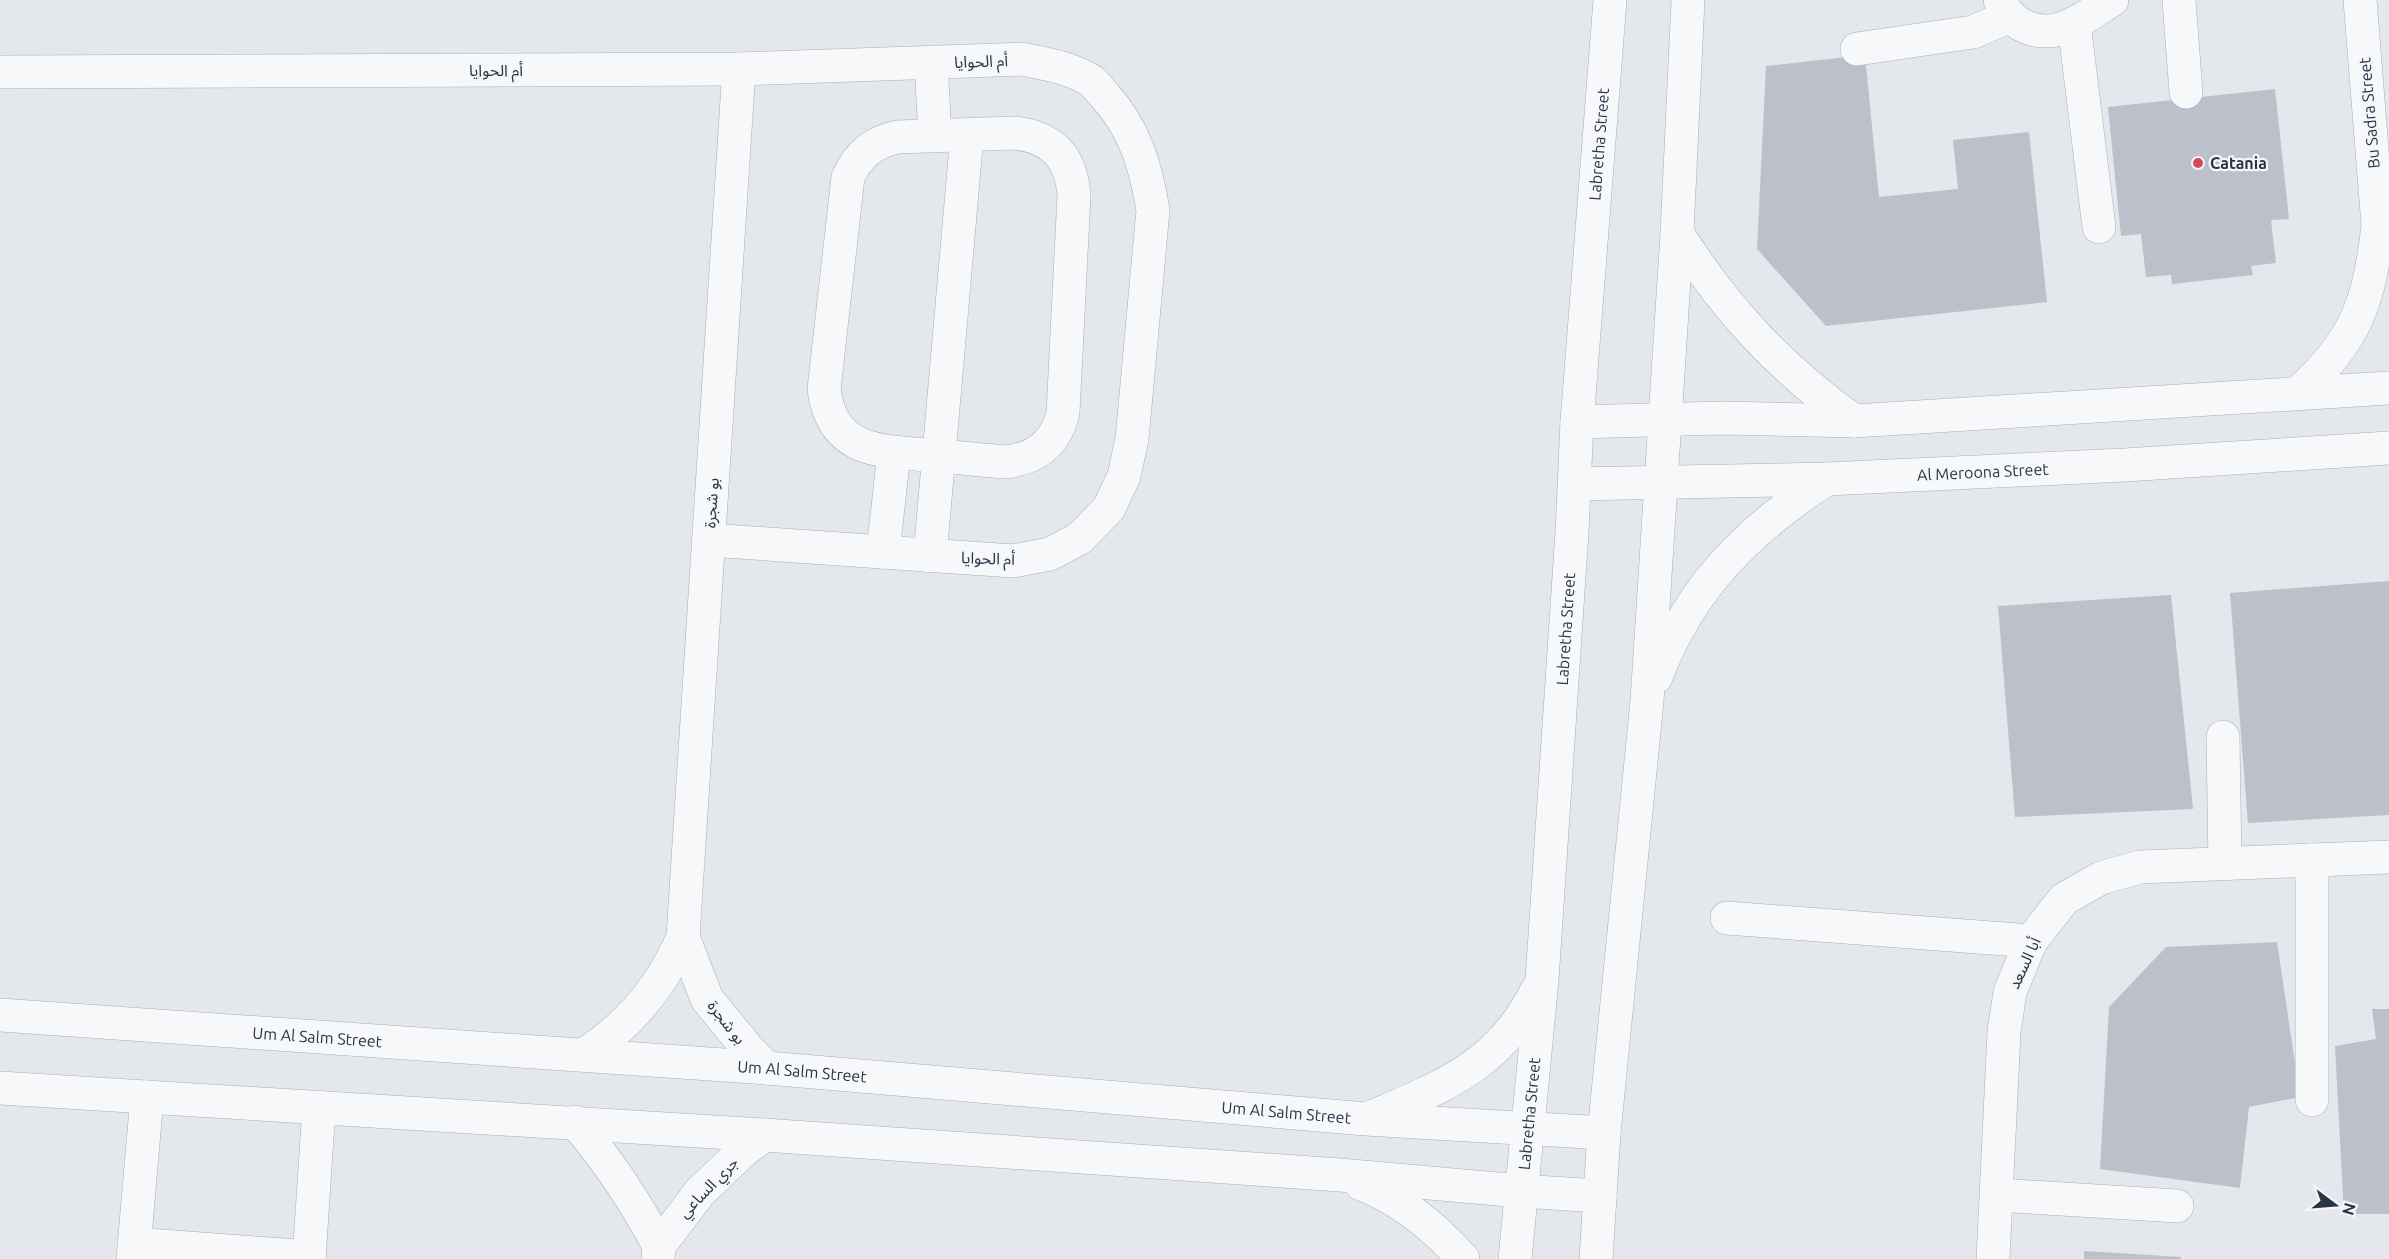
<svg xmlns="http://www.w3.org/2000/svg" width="2389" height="1259" font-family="Ubuntu,'Noto Sans Arabic',sans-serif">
<rect width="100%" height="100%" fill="#e4e7ec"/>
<path fill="#bbc0ca" d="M1865,55L1879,197L1958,189L1953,140L2029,132L2047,302L1826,326L1757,249L1766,66Z
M2275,89L2289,219L2271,220L2276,263L2251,266L2253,275L2172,284L2171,275L2146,277L2141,234L2121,236L2108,107Z
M2389,581V815L2248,823L2230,593Z
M2171,595L2193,809L2015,817L1998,606Z
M2277,942L2300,1097L2249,1107L2240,1188L2100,1169L2109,1007L2166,947Z
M2372,1009H2389V1214H2344L2335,1046L2376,1039Z
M2084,1251L2181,1257V1259H2084Z"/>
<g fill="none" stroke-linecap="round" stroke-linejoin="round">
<g stroke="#a9aeb7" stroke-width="34">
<g id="minor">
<path d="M2000,0C2005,12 2014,22 2026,27C2058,41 2086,16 2112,0"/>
<path d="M2179,0L2186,92"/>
<path d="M2074,24L2099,227"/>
<path d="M1857,49L1973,32L2010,16"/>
<path d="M931,62L935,136"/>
<path d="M0,72L739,69L1022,59C1045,64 1073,68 1093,82C1097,86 1101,92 1105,96C1135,129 1146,167 1153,210L1132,439L1124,476L1109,508L1080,538L1050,554L1013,561L709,540"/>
<path d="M1014,133C1052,137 1071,157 1074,195L1063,413C1056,443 1037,458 1006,462C980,460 954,457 928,455C876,451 832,451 824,389L848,177C859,154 872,143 897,137Z"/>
<path d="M1677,233C1726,310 1780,368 1854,421"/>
<path d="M2299,392C2356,341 2370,301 2378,225L2360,0"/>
<path d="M1577,422L1722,418L1854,421L2389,388"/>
<path id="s1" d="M1575,484L1827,479L2125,465L2389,448"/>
<path d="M883,552L894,453"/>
<path d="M930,556L967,135"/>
<path d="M1656,677C1689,588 1749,529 1827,479"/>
<path d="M2223,737L2225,864"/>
<path d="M2312,860V1100"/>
<path d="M1727,918L2031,941"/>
<path d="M683,937L707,999L748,1049L767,1068"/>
<path id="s2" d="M0,1015L767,1068L1366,1119L1604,1133"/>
<path d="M584,1055C630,1025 662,987 683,937L739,69"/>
<path d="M0,1088L764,1135L1340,1175L1520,1191L1600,1196"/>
<path d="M1374,1116C1446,1085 1500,1065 1537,990"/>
<path d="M575,1122C608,1160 635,1201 659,1246"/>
<path d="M1361,1184C1402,1200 1434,1226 1463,1259"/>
<path d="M1997,1195L2177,1206"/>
<path d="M134,1244L310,1257"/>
<path d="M133,1259L147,1097"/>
<path d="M309,1259L319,1107"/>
<path d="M658,1259L659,1246L700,1192L742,1152L764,1135"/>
<path id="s3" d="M1515,1259L1542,980L1572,532L1577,422L1610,0"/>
<path d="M1596,1259L1604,1133L1647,701L1677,233L1688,0"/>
<path d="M1993,1259L2004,1032L2010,992L2031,941L2064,899L2101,878L2140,867L2389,857"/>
</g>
</g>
<use href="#minor" stroke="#f7f8fa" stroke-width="33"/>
</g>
<circle fill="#d1495b" stroke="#f4f6f9" stroke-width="2" cx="2198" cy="163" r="6"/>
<g text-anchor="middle" stroke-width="4.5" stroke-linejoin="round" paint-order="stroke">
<g font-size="16" fill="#2b3445" stroke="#f4f6f9">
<text transform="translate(981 61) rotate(-2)" y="6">أم الحوايا</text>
<text x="496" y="76">أم الحوايا</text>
<text transform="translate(2369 113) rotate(-95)" y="6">Bu Sadra Street</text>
<text dy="6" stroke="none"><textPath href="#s3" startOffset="1118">Labretha Street</textPath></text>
<text dy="6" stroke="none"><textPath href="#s1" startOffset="408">Al Meroona Street</textPath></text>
<text transform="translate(711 503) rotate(-86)" y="6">بو شجرة</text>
<text transform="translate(988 558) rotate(2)" y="6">أم الحوايا</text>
<text dy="6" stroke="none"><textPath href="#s3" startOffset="632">Labretha Street</textPath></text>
<text transform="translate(2024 963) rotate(-65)" y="6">أبا السعد</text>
<text transform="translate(727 1022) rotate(52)" y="6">بو شجرة</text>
<text dy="6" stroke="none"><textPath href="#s2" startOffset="318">Um Al Salm Street</textPath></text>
<text dy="6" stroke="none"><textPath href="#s2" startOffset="804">Um Al Salm Street</textPath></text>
<text dy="6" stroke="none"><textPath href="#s2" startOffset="1290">Um Al Salm Street</textPath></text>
<text dy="6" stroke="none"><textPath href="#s3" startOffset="146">Labretha Street</textPath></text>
<text transform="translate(708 1187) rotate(-46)" y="6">جري الساعي</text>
</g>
<g font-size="16" font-weight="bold" fill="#2b3445" stroke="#f4f6f9" text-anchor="start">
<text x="2210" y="169">Catania</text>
</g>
</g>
<g transform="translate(2335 1205) rotate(106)" stroke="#f4f6f9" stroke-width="4.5" paint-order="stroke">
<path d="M0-4.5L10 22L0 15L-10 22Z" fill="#2b3445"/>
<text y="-9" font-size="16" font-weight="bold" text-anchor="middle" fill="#2b3445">N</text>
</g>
</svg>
